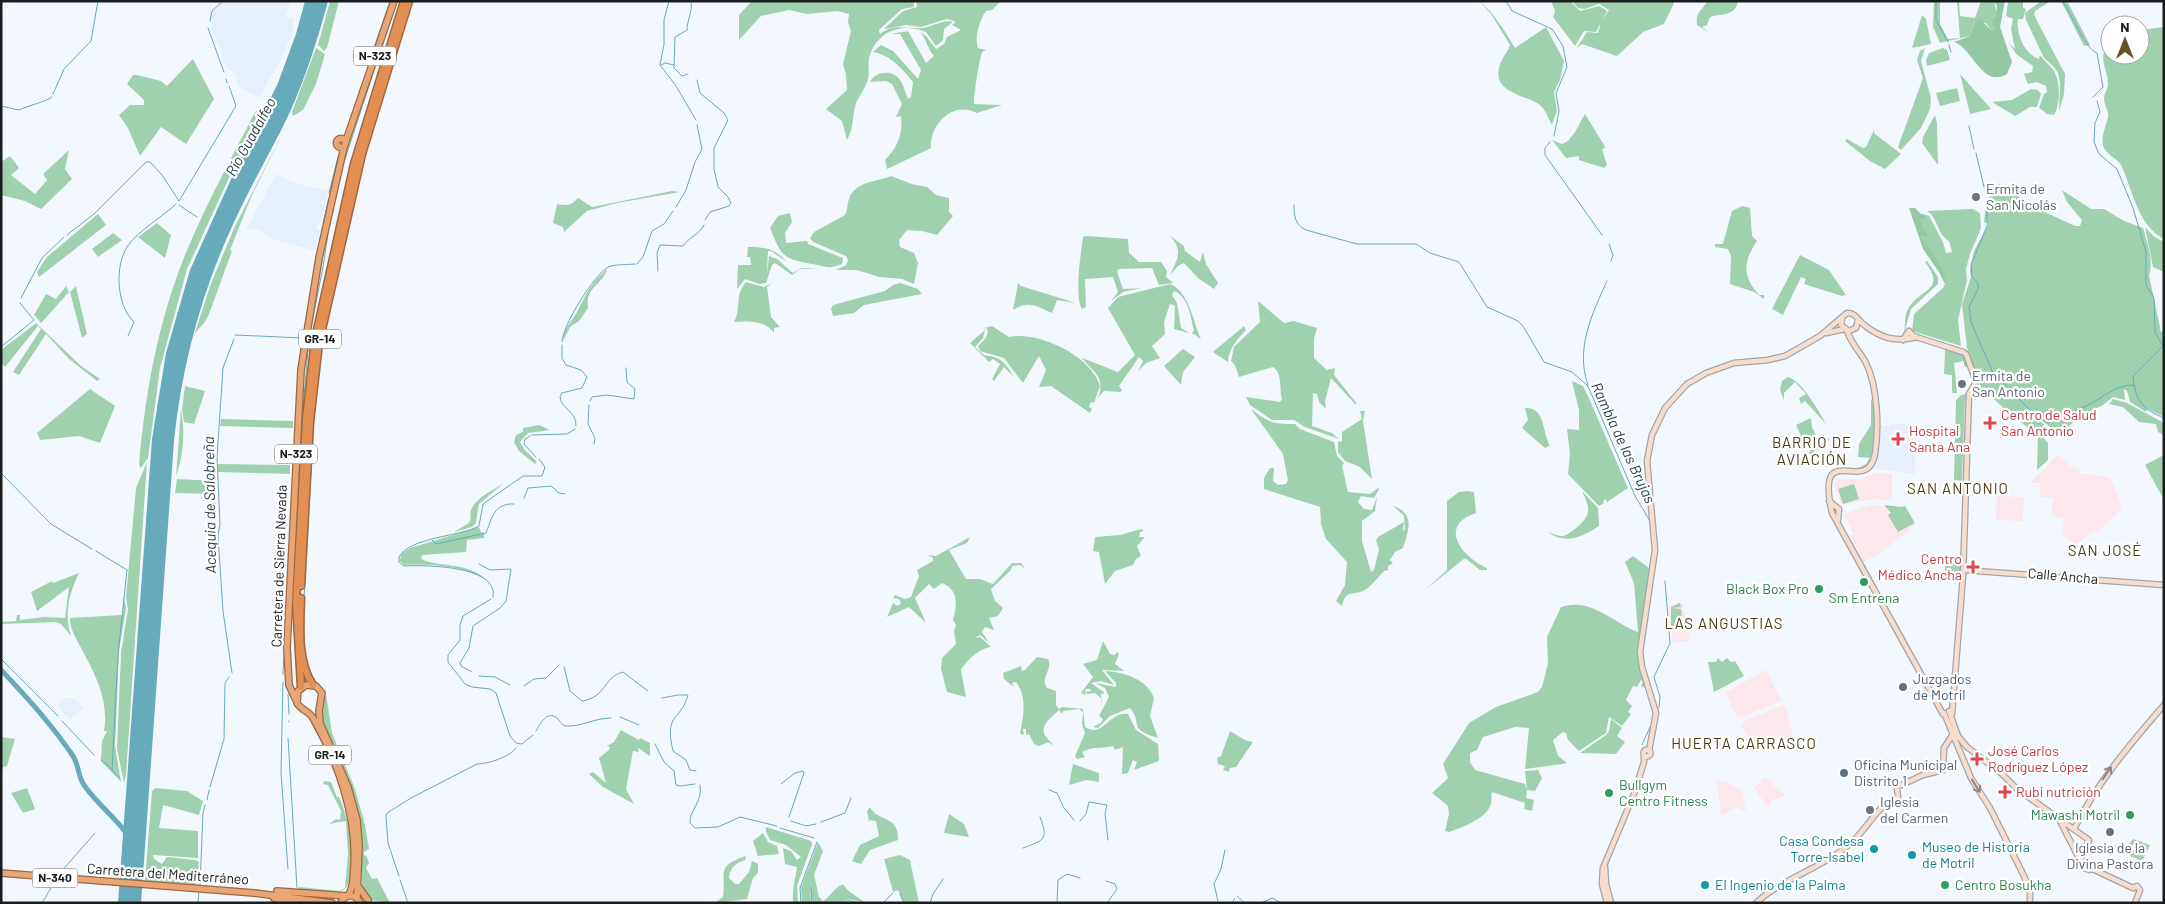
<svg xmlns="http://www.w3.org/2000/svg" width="2165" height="904" font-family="Barlow,sans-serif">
<rect width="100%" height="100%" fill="#f3f8fe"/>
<path fill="#e6effc" d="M223,1H288L290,3L286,16L293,19V32L282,57L259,98L237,85L236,75L226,67L209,20L212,11Z
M276,174L296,183L328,191L321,222L315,228L320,230L316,251L272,239L258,229L246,230Z
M1893,424L1916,425L1915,474L1873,469L1878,454L1881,426Z
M66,697L75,699L83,708L70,720L57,706Z"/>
<path fill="#fce7ed" d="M2058,455L2073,468L2079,469V473L2110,478L2120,501L2121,510L2096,533L2094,531L2075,545L2062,534L2063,523L2066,519L2052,515L2053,498L2040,497V483H2030Z
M1875,473L1892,474V500L1873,499L1841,505L1834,484L1837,479H1861Z
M1997,496L2024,497L2023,521L1996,520Z
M1871,505L1902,507L1905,505L1916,525L1879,554L1864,562L1850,536L1853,534L1844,514Z
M1678,602L1683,604L1690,641L1673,643L1669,610L1671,605Z
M1766,670L1781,701L1741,717H1738L1732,709L1726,692Z
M1783,705L1785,706L1795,742L1765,752L1745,733L1741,725L1744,721Z
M1765,777L1785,795L1770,802L1771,804L1767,807L1754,787Z
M1717,781H1724L1742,790L1746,811L1735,807L1721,816Z"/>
<path fill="#a0d1af" d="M330,1H339L327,48L324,51L318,45Z
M752,1H914V7L902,9L879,30L880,34C892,23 908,29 922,28C933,27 943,19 953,22L944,29L943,40L936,46L926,32C902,22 878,31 870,55C867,63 870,71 868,79C866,87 860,95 856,103C852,116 854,128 847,140L842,121L826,109L847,90L846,74L843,64L851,31L848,22L849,14L838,11L807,14L789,10L761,16L739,40V15Z
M916,1H1001L992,10L986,11C980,19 974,38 978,48L986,50C982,52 982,51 981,56C979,61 973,101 974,104L1002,105L977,113C953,100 929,125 931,148L887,169L885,160C898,147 903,134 901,116L896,117L902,104L892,84L886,81L870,82C875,71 893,69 900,80C904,85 905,93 908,99L911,97L913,82C903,70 891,55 873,52L881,45L893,51L918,79L921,70L900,34H890L908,31L926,63L934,56C927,49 927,39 920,32L926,36L936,49L944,44L947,37L961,30L952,25L955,23L954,21L947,19L921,27L906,25L884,29L903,11L917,7Z
M1479,1L1490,11L1504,30L1515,48L1546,27L1564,61L1560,80L1554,92L1557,111L1552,125C1549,120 1545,109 1540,105C1525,94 1488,93 1501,62C1503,56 1508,52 1510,45L1491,14Z
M1551,1H1570L1580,11L1599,6L1607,11L1596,32L1584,31L1575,46L1553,17L1555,11Z
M1572,1H1675L1664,24L1643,32L1617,56L1582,44L1576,49L1587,32L1598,33L1601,22L1609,10L1599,4L1585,9L1578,8Z
M1707,1H1738C1735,17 1722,13 1710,17L1707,25L1702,27L1709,33L1697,25C1695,12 1702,11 1707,1Z
M1934,1H1940V24L1948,39L1960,38L1957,1H1959L1960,16L1975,18L1981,1H1994L1997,13L1995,29L1991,30L1986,23L1975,22L1970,36L1940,43L1933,27Z
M2023,1V8L2026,9L2023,19H2018C2016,33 2024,54 2039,59L2040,55C2044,61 2050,65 2054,71C2060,81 2061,104 2054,115L2047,114L2039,108L2044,94L2047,92L2046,86L2037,82L2028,84L2024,74L2032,72L2033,66L2016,54L2009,43L2015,49L2011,29L2013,19L2006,16L2008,2Z
M2041,1H2051L2035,11L2034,15L2065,74L2064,94L2059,112L2060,83L2058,73L2053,66L2044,58L2026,20L2025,13Z
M2061,1H2067L2090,45L2084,46Z
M1922,15L1926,19L1931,44L1912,48Z
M2164,27V239C2137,225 2133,190 2121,165C2117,158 2106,155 2103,146C2101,135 2106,127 2108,117C2109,111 2104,105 2104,98C2104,93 2108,89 2108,84C2108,70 2096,55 2110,45V55H2140V30Z
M316,48L325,54L316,84L303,110L293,116L292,112Z
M1925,48L1921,61L1931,98L1930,109L1921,128L1901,150L1898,147L1923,78L1917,60L1920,51Z
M1943,48L1947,50L1950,60L1927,66L1926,60L1929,53Z
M193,59L214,99L186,144L161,127L140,156L128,128L119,115L130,105H144V100L127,84L133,75H137L161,81L167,86Z
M1960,74L1991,109L1970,114Z
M1957,88L1960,101L1940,106L1936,93Z
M2031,89L2038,90L2041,94L2037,107H2030L2015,116L1992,102L2012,100Z
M261,109L187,269L160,368L148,458L141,468L139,465C145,393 158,322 185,255C205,206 231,159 255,112Z
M1585,114L1604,145L1605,148L1602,149L1607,165L1604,168L1579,160V156L1566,158L1552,140L1562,144L1568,141L1575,132Z
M1935,115L1937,123L1938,165L1922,143L1923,137Z
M287,125L252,195L230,250L232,251L209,314L205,322L195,333L210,286L235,226Z
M1874,130V133L1901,154L1885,169L1870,161L1845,141L1847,139L1863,148L1866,147Z
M69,150L65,169L72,179L41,209L25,201L1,195V162L10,156L19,168L11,175L35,194L47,180L43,174Z
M891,176L912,184L927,187L936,195L949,198V212L953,216L937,235L922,231L907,230L899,240L900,247L914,253L918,263L914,284L902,279L879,277L857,270H836L846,265L848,260L846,256L813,242L810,238L814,232L845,215C848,209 847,204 849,199C855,181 877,182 891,176Z
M1999,184L2034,207L2075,226H2080L2082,220L2067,202L2062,190L2091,209H2104L2124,221L2143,228C2147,242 2154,261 2149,275L2161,332L2164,331V417L2148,409L2146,412L2130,402L2127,391L2124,389L2125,400L2113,397L2103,405L2080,416L2060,434L2041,420L2038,413L2035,417L2057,435L2042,436L2048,443V460L2037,470L2038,435L2011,415L1981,387L1967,348L1962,304L1971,277L1970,270L1974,251L1988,225L1987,222L1984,223L1986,201Z
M672,191L680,192L617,203L587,211L564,232L563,227L553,223L557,204C567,206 571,206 578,198L592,207Z
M1742,206L1750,208L1752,236L1757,241C1743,262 1742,275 1759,295H1764V299L1754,292L1730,284L1731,256L1728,249L1715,247V244H1723L1732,211Z
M1973,209L1980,213L1981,228L1970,254L1966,269L1967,280L1958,320L1961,346L1912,331L1914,314L1943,288L1946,282L1922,238L1923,229L1919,218H1925L1927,215L1929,216L1943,242L1946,253L1952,252L1949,241C1937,235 1938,217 1927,211Z
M790,213L792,222L785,233L786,243L807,241L808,244L843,258L842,264C827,270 826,266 812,264C782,259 781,255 770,228L778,216Z
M98,214L106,225L39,277L37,272L47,257Z
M157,223L171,235L165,258L138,237Z
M2145,227L2153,236L2164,242V272L2153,267Z
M113,233L122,240L98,257L92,249Z
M1086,236L1128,239L1129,253L1139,262H1161L1167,271L1166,277L1173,283L1159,285L1152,268L1119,269L1117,271L1123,289L1142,288L1123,292L1111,301L1118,292L1113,277L1085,279L1086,307L1082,309C1074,296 1081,252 1083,237Z
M1170,236L1184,246L1185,251L1200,262L1203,252L1206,264L1218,283L1214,289L1198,278L1184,263L1178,266L1170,275C1177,259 1184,251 1170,236Z
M748,247C765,247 776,249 787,262L771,251H768L767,274L769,256L777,259L793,273L801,268L820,269H800L792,275L775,263L772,265L766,283L759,284L745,279L737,289L738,265H751L750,257H747Z
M1800,255L1829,270L1846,295L1842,296L1804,284L1806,279L1801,277L1783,315L1772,309Z
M1927,261L1938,277V284L1911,309L1903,337H1889L1868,325L1891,336H1902C1907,328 1903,317 1908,309C1920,288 1947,291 1925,262Z
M607,269C603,285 585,286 588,308L579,321L570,327L563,341C562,329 572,322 577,312C585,296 592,281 607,269Z
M746,282L764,287L772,283L767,287L771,317L780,327L774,328V333C765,320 748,321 734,322C742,307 734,295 746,282Z
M900,283L918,289L922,294L864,305L854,313L833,316L831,309L833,305L885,291L893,285Z
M1018,283L1021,286L1076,303L1057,300L1052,313C1037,306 1028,300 1013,310Z
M1170,284C1189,291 1193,322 1201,339L1192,333L1194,330C1190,316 1189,297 1174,291L1172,295L1177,303L1181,328L1189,333L1174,329L1175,306L1170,304L1164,322L1165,334L1152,346L1160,358L1146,363L1138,371L1143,361L1139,357L1119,386L1122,390L1120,392L1104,391L1098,398C1106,377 1094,373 1082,358L1118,372L1135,355L1108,308L1118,297Z
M66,286L69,292L41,323L34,315L46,294L56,299Z
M76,286L87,334L82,338L70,292Z
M1258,301L1284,323L1294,321L1317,328L1314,339V358L1327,370L1335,368L1334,375L1357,404H1355L1331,378L1325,401L1326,409L1319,402L1317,394L1313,393L1312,426L1332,433L1339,439L1305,427L1294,420H1272L1250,405L1246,397L1280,402L1282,399C1279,388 1283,374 1273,367L1239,377L1235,365L1231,361L1234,347L1260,322Z
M36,323L81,366L100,379L97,381L69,359L46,334L19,375L13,372L41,329L38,326L5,367L1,362V350Z
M992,326L1009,337C1039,331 1091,356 1100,386L1094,403L1091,402L1089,407L1092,409L1090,413L1051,386L1039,387L1046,370L1039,356L1023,383L1004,358L980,351L978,346L986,338L988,331L986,328L980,329Z
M1244,326L1246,330C1237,339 1229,349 1228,362L1213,352Z
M985,330L983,338L975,347L984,355C1001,357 1005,362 1014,377L1004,367L994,381L992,379L1000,364L993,359L989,362L970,343Z
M1919,340L1964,355L1969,366L1965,367L1963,361L1954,363L1957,393H1952V375L1944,374L1945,349Z
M1183,349L1195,357L1183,372L1181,385L1164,366Z
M1788,377C1802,381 1819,411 1826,424L1805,401L1801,404L1799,398L1806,394L1795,382L1784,393V401L1780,390L1782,381Z
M1572,381L1583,386L1591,403L1628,488L1607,502L1606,499L1603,501L1604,503L1599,506L1568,474L1570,454L1567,429L1579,430V410Z
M185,386L205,391L194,424L184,422L182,409Z
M90,389L115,406L100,443L79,436L40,440L37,433Z
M1967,394L1965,399L1962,481L1954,480L1956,400L1961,395Z
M1871,399C1877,407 1874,455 1868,466L1856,470L1866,464L1870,458L1858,457L1859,444L1871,425Z
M2113,399L2127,403L2164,423V435L2158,432L2156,424L2139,422L2123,407L2109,404Z
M1525,408C1546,406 1542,434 1550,445L1545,448L1522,428L1528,420Z
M181,409C185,432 184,454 176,476Z
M1251,409C1269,423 1273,424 1295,424L1300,429L1334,442L1337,456L1344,463L1342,466L1348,492L1370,494L1378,488L1379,489L1374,498L1361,496L1358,502L1364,509L1372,510L1377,497L1375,511L1362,521V541L1371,572L1374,570L1379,550L1376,540L1378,537L1404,522L1403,531L1405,529L1404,516L1393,506C1415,513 1409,530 1403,548L1395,552L1390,560L1393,563L1388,566V570L1384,571C1378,577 1370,588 1363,591C1351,596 1346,589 1342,606L1336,601L1345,585L1347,562L1326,539L1321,524L1320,507L1264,489V478L1270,468H1274L1273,481L1278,485L1286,484L1288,480L1283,454Z
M1360,411H1365L1363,421L1372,479L1360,467L1345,461L1338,452V442L1342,441V432L1362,419Z
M1811,418L1812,427L1819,442L1831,438L1810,455L1809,452L1819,443L1806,448L1796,425Z
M221,419L293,421V428L220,426Z
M539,425L550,430L528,433L520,442L524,449L537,462L535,464L519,451L514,442L516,435L523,432V428Z
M2164,455V500L2145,465Z
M147,462L126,775L124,783L117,749L121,653L128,609L126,597L136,488Z
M218,464L290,465V474L218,472Z
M177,479L215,481V494L175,493Z
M504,483L479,504C474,527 482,525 454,532L469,523C472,518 469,513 472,508C477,497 494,490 504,483Z
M1854,484L1859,499L1843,504L1838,489Z
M1467,491L1474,492L1476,513C1437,526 1462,557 1487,568V570H1480L1465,558L1425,590L1447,570V501L1459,492Z
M1582,491L1598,508L1599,526C1582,537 1566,545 1548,532C1564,538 1563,538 1576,528C1591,515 1591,510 1582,491Z
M1884,505L1902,507L1905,506L1915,523L1898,532L1888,515L1891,513Z
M479,527L481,532L484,533V538L467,540L466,552L422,555L421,559C444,569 466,560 489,582C465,565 433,564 404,565L400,561L401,554L410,548Z
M1141,529L1144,531L1140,532L1139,537H1145L1137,546L1141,556L1136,559L1133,565L1115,571L1105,584L1099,552L1093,551L1095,537L1120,535Z
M970,537L967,543L949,550L966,579H980L993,584L1012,563H1021L1025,569L1020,565L1012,566L1011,570L991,589L995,601L1003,608L998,616L989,618L994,630L985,627L982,632L989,643L980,635L975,638L980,637L991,647C981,648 967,659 961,670L966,697L947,692L941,669L942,658L956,644L954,631L956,625L953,620C957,605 959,590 942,583L934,589L929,584L915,598L926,623L909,607L887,617L893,603L898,606L901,603L899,599L893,598L895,595L905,599L911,597L919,576L917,570L933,561V558L928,555L936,556Z
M1633,556L1649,568L1638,658L1645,688L1641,686L1643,682L1641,680L1637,687L1633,686L1626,700L1632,706L1628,712L1631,714L1622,726L1609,717L1606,733L1579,751L1568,740L1566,733L1563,732L1553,740L1558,756L1567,763L1563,764L1525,769L1529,728L1515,727L1483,737L1477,750L1470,753V762L1475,770L1525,784L1527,790L1525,771L1538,770L1542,778L1535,791L1527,790L1526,798L1534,800L1532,811L1524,809L1525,803L1492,792C1491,795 1492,800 1491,804C1486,819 1463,827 1449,832L1445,831L1449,814L1448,806L1432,793L1448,778L1443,764L1469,723L1496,707L1538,692L1542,687L1548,663L1547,637L1561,607C1591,597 1612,622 1638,632L1634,583L1625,562Z
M1946,558H1961V577H1944Z
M79,573C69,593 64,615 71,636L61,624L56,622L1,624V622L16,621L17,615H20V620L44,617L65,618L69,587L37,611L31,592L52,581L53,583Z
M124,597L126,609L119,650L115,746L121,782L101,761L102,741L107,731H104C109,702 96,675 82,650C77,639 70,631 70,618L122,615Z
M1680,603L1687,627L1681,607L1672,608L1681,609L1683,627H1671V607Z
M1103,641L1110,654L1115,655L1117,652L1119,654L1115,664L1124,671L1102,670L1114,685L1101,681L1091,683L1105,693L1101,694L1102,705V699L1095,693L1087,694L1086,692L1091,691L1090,689H1085L1086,695L1081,693L1093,677L1083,664L1097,660Z
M1037,657L1048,659C1053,670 1040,677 1047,688L1056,691V705L1059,709L1062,707L1083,709L1085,727C1103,739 1109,711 1128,714L1136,730L1158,744L1159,761L1134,770L1137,762L1133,760L1128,773L1122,774L1123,747L1115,750L1113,746C1103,749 1091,746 1082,752L1085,757L1077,759L1075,756L1085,733L1082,724L1083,712L1079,709L1063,711L1062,714L1059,710C1052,717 1038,726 1046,737C1049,741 1052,743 1055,746L1048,742L1039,746L1034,744L1029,734L1026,735V729H1023L1024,735L1020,734C1023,717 1028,697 1016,682L1012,683L1014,687L1004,679L1003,673L1021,666L1022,671L1025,670Z
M1718,658L1722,662L1727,658L1731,662L1735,661L1744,676L1714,692L1708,662H1716Z
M1105,671C1124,672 1147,679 1154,698L1150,716L1158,738C1126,728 1144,725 1130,708L1110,716L1098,728L1093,727L1101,723L1103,719L1099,716L1109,697L1105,688L1095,683L1116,687V683Z
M326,694L332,733L355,789L365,825L369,849L364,852V855L367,857L369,863L366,868L372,879L377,878L390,903L370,900L362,891V840L358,815L351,785L323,723L321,711Z
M1611,719L1622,728L1617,736L1625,742L1616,754L1580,753L1606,735L1609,731Z
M621,730L639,740L640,738L650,743V756L638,748L639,752L633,751L626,789L634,804L603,787L589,774L593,772L606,783L599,758L609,750L610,747L607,746L614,742Z
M1230,731L1245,740L1253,742L1236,767L1230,768L1229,772L1223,770L1225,766L1218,764L1217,758L1221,756Z
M1,737L15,739L7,766L3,767L1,779Z
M1073,764L1099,773V782L1086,780L1069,785Z
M324,781L331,782L337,797H339C348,814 363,884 340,892L298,890L299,887L340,891L345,888L348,854L346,821L329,824L336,819L340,820L341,811L328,785L323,784Z
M27,788L35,809L23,813L11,793Z
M155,788L187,791L203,801L199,815L163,805L159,828L198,831V858L153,855L154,859L162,864L167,857L195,860L199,862L196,885L145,881L152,791Z
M870,807C878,823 899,814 898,840L870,850L861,864L852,861L860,845L879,836L876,821L870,820L869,822L867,811Z
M949,814L964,824L969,837L944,833Z
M766,827L811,841L812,844L797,886L798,903H793C792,889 795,880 797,867L785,864L783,848L791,851L797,860L801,857L786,845L770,840L766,832Z
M763,833L768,842L777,846L779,854L758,856L753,841Z
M2133,839L2150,845L2142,861L2130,856L2136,842L2132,846L2129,844Z
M818,842L823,851L814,875L819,897L823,901C830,897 834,888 843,884C847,892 858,896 865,903L848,899L842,903H813L810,888L811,903H802L801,888Z
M900,855L910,860L919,903H904L898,890L893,892L884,859Z
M746,856L745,860C736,863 730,867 729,878L735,884H739L749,872L752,861L758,864V873L753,878L747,899L715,903L723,897C726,871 716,866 746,856Z"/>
<path fill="#94c7a4" d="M1994,1H2005L2000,27L2012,62L2007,74C1982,89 1973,48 1954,42L1970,36L1975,22L1980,19L1991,30L1995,29L1992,20L1996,18L1997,6Z
M1909,208H1915L1921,214L1927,215L1925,218L1920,219L1923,229L1927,233L1926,237L1921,236L1944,272L1946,282L1945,284L1939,272L1923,249Z"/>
<path fill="#67aabb" d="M305,1H328C318,39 306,76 290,112C273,148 252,183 235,220C202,290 182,364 174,441L141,903H118L152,439L166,353L190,270L237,166L278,83L296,34Z"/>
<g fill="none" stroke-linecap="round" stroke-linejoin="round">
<path stroke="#67aabb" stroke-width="1" d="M669,1L664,20V44L660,65L676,86L696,120
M1506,1L1512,11L1552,29L1563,46L1567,67L1556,93L1559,111L1554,136
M1936,1V20L1948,42
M2062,1C2073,14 2083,47 2097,53L2103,87L2093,97
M210,21L212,11L223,1
M208,28L224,72
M1949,45L1951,52
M374,48L390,1
M661,65L665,63L674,65
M688,74L682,76L674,68L675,37L687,30C687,20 693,12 691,1
M226,79L227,83
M697,80L700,93L724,113L728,120L714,148V169L718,187L728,197L731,203L729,206L710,212L705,220
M363,84L373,54
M229,86L236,106L233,110
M53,94L64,69L91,41L98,1
M2097,101L2100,112L2095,123L2094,142L2099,154L2117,169L2133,208L2146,252V285L2154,298L2155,332L2163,346
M1,106L19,110C27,106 48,101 52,97
M1969,126L1974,149
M1550,142L1545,148V155L1602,235
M1976,153L1984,187
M363,163L369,141
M341,171L397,1
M329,193L338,157
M1987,199V226L1971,265L1972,276L1978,284V289L1969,307L1971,322L1993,373L2034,414L2048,423C2061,417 2074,411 2088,405C2103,398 2116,384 2134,385
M179,205L197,217
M1294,205C1294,216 1295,225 1306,230L1357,244H1416L1430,253L1459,262L1487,307L1518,321L1523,326L1544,362L1572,372L1588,386L1635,496L1650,521
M676,207L686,190L695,162L702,149L697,125
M323,224L328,202
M67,235L95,213L146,162H150L162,175L179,201L233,111
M1609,244L1613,255L1611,261
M637,264L643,257L652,231L664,224L673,211
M658,271L657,253L660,245L683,246C689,237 699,235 704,225
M21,298L42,258L64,237
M235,335L303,338
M128,336L134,322C116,305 114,264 129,244C138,232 164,215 176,204
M303,336L309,302
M562,342C562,326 594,275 608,267C615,264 627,265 635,264
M562,345V358L566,365L581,370L587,377L582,388L562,393L560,397C561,409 577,411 576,426
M2163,346L2133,376C2135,400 2142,409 2164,418
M1,347L34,320L20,303
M299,365L302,341
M1,366V371
M1588,385C1575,349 1592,314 1607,281
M590,401L592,397L607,395L634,399L635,389L627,382L626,368
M589,405L588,424L595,438L594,444
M532,435L567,434L575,429
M530,436L525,439L524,444L536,457
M300,445L309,338L323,267L329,227
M1,473L51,524L92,549
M524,498L528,488L551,486L559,493L565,494
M432,540L436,544L486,533C492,518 494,503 514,504
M96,551L127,570L118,655L112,770L120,778
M493,597C499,565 424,565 404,566L399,562V557C410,537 459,537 479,526L483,504L523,476H542L545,467L539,459
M491,599L463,616L460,625V640L448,655V662L465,684L472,687L490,689L496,693L510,736L516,743L522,744L533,735
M290,643L291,622
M304,647V598L314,417
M1,659L58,716
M564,667L570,691L582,701C607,697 602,678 623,672L648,691
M472,672L461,666L460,663L469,648L473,626L500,608L506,601L511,569L490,570L479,564
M232,673L223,611L218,536L220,524L217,457L223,368L234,339
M283,674L298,377
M479,676L495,677L510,685
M283,682L281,773L288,869
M225,683L229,677
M524,686L534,679L546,678L558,666
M288,694L289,714
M662,698L678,695H688C680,723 664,712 673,751L686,760L690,770L696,771
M1659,708L1660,697L1654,677L1670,643L1665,581
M620,717L639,725
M62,721L94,755
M289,722V721
M536,731C540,724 547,710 557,718C560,721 561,724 565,726C582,727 594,718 611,718
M288,738L297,888
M655,744L664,762L674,771L676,785L680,786L695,784
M1642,745L1650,727
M101,760L112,769
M781,784L795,773L803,771L804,773L789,817
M700,785C703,803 689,810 690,823L695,828L718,827L740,817L777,826
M210,787L224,739L225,684
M1049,790L1057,793L1064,808L1074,820
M207,800L209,790
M791,821L806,826L816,824
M1080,821L1086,814L1089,802L1107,805L1105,814L1108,840
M821,822L845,813L851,798
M780,828L814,838
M1023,848C1044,840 1049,840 1040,817
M60,873L95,833
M399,876L388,843L386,816L387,813L411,798L477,764C488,764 510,757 516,748
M400,880L408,903
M1106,881L1115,884L1117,889L1107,903
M200,885L203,813L205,805
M811,889L812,903
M900,894L904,903
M1237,896L1245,903
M1218,901L1214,884L1221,869L1225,850
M42,903L54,883
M198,903L199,892
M801,903L800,888L817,842
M844,903L848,900L857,903
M883,903L893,893
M930,903L933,894L943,879
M1057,903L1058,880L1067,874L1080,878
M1232,903L1235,898
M1261,903L1272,898L1281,903"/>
<path stroke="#67aabb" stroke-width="5" d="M1,670C27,697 52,725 73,756C79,765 78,777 84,785C97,804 114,816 127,834"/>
<g stroke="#a1a5ab" stroke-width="7">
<path id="secondary" d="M1842,318L1841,325L1849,331L1856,328L1858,320
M1847,330C1849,341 1861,353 1866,363C1878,387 1879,428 1875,454C1867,498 1815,435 1832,513L1943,714
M1826,333L1845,329
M1903,340L1909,331L1913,336L1963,352L1966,354L1976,382L1969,394L1963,576L1952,714
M1829,501L1839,509L1838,520
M1963,570L2164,585
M1949,711L1958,736L1967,747L2001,773L2017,789L2089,840L2081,859L2084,865L2133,888
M1944,713L1971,778L1990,808L2024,876L2030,892V903
M1643.5 753a3.5 3.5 0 1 1 7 0a3.5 3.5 0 1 1-7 0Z
M1649,751L1656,713L1642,667L1640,652L1655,550L1647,461L1652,435L1665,408L1687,384L1706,373L1734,363L1768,360L1785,356L1820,336L1847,313C1856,313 1857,319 1863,324C1881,339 1895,342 1917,337
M2061,823L2084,868L2090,870
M2074,829C2097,783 2130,744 2164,705
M1605,867L1606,884L1611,903
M2133,888L2137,886L2140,890L2135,903
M1607,903L1602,884L1603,868L1634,794L1644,762V755
M1756,903C1781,879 1823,868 1851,843C1866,831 1878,803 1898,798L1897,787L1923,775L1943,770L1944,748L1953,734"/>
</g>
<g stroke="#9d6741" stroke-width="8">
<path id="trunk" d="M336.5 143a4.5 4.5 0 1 1 9 0a4.5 4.5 0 1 1-9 0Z
M346,141L394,1
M296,700L289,685L287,647L301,370L319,258L344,147
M1,873L254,893L332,903
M358,886L368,900
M277,891L347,896
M348,896C354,886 353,877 354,866C357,816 338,762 313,718C309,711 301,710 297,703L298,691L306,685L316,686L322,693L319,711L320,723L348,787L357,820L359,845L357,898
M274,898L295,903
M341,902C346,893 356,894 360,903"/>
</g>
<g stroke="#9d6741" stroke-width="9">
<path id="motorway" d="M301,586L310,422L319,343L362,154L409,1
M301,598C300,625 297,662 313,685
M301,687L296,602L306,419L315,339L354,164L404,1"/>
</g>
<use href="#secondary" stroke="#f7ddcc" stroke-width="4.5"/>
<use href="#trunk" stroke="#e8a676" stroke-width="5.5"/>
<use href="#motorway" stroke="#e38f54" stroke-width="6"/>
</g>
<defs><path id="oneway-shaft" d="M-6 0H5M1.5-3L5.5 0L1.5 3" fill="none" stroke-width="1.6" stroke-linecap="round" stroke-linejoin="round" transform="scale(1.25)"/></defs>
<g stroke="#94867e">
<use href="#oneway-shaft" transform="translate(2107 773) rotate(-56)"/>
<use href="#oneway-shaft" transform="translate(1976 786) rotate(58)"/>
</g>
<g fill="#6b7280" stroke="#fff" stroke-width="2">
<circle cx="1976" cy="197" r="5"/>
<circle cx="1962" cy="384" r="5"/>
<circle cx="1870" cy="810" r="5"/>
<circle cx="2110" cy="832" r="5"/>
</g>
<g fill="#e0444e" stroke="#fff" stroke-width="2">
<path d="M1987.5 415.5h5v5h5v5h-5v5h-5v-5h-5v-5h5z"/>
<path d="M1895.5 431.5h5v5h5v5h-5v5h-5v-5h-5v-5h5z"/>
<path d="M1970.5 559.5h5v5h5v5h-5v5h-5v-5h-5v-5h5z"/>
<path d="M1974.5 751.5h5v5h5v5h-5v5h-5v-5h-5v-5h5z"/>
<path d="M2002.5 784.5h5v5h5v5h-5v5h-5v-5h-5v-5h5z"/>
</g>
<g fill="#2e9e5b" stroke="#fff" stroke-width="2">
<circle cx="1864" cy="582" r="5"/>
<circle cx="1819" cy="589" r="5"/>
<circle cx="1609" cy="793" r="5"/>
<circle cx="2130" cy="815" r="5"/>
<circle cx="1945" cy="885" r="5"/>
</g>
<g fill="#5c6f8a" stroke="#fff" stroke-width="2">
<circle cx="1903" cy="687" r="5"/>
<circle cx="1844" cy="773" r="5"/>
</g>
<g fill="#0f9aa8" stroke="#fff" stroke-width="2">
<circle cx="1874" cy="849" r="5"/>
<circle cx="1912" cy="855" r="5"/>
<circle cx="1705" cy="885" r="5"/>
</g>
<g text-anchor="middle" stroke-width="4.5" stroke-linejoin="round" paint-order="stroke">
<g fill="#fff" stroke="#5f6062" stroke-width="1">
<rect x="354" y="46.5" width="42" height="19" rx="4"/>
<rect x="299" y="329.5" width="42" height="19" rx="4"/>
<rect x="275" y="444.5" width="42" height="19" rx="4"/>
<rect x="309" y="745.5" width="42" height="19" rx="4"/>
<rect x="32.5" y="868.5" width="45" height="19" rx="4"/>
</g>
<g font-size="12" font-weight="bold" fill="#1b1c1e">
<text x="375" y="60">N-323</text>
<text x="320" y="343">GR-14</text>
<text x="296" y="458">N-323</text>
<text x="330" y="759">GR-14</text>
<text x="55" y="882">N-340</text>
</g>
<g font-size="14" fill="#5b616d" stroke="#fff" text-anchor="start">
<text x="1986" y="194">Ermita de<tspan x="1986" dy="16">San Nicolás</tspan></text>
<text x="1972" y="381">Ermita de<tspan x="1972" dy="16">San Antonio</tspan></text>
<text x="1880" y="807">Iglesia<tspan x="1880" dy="16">del Carmen</tspan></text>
<text x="2110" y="853" text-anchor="middle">Iglesia de la<tspan x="2110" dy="16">Divina Pastora</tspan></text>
</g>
<g font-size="14" fill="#be3a42" stroke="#fff" text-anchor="start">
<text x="2001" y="420">Centro de Salud<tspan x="2001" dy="16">San Antonio</tspan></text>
<text x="1909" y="436">Hospital<tspan x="1909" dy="16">Santa Ana</tspan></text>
<text x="1962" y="564" text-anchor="end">Centro<tspan x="1962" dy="16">Médico Ancha</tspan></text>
<text x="1988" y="756">José Carlos<tspan x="1988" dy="16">Rodríguez López</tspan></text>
<text x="2016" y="797">Rubi nutrición</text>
</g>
<g font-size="14" fill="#1b1c1e" stroke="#fff">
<text transform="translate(279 566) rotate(-88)" y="5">Carretera de Sierra Nevada</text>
<text transform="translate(2063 576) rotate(5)" y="5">Calle Ancha</text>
<text transform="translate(168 874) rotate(4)" y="5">Carretera del Mediterráneo</text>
</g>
<g font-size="14" fill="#27864d" stroke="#fff" text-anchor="end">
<text x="1809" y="594">Black Box Pro</text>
<text x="1864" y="603" text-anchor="middle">Sm Entrena</text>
<text x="1619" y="790" text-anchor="start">Bullgym<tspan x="1619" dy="16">Centro Fitness</tspan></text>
<text x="2120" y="820">Mawashi Motril</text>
<text x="1955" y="890" text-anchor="start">Centro Bosukha</text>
</g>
<g font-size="14" fill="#4e5e75" stroke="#fff" text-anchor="start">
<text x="1913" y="684">Juzgados<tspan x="1913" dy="16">de Motril</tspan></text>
<text x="1854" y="770">Oficina Municipal<tspan x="1854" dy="16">Distrito 1</tspan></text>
</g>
<g font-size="14" fill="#0d838f" stroke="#fff" text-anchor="start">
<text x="1864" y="846" text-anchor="end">Casa Condesa<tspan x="1864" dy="16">Torre-Isabel</tspan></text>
<text x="1922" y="852">Museo de Historia<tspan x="1922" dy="16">de Motril</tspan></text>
<text x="1715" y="890">El Ingenio de la Palma</text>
</g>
<g font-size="15" font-style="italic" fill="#1c3d44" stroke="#fff">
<text transform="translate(251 137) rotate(-61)" y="5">Río Guadalfeo</text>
<text transform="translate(1623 443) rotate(65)" y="5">Rambla de las Brujas</text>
<text transform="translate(210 505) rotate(-91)" y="5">Acequia de Salobreña</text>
</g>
<g font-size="15" letter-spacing="1" fill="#4b3e16" stroke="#fff">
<text x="1812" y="448">BARRIO DE<tspan x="1812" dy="17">AVIACIÓN</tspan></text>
<text x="1958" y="494">SAN ANTONIO</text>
<text x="2105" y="556">SAN JOSÉ</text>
<text x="1724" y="629">LAS ANGUSTIAS</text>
<text x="1744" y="749">HUERTA CARRASCO</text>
</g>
</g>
<rect width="2165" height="904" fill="none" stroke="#1b1c1e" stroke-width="5"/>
<g transform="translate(2125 40)"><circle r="24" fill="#ffffff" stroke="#a4a4a5"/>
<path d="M0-4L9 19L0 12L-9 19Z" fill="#655422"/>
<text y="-8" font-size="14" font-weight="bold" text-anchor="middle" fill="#1b1c1e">N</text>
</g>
</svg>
